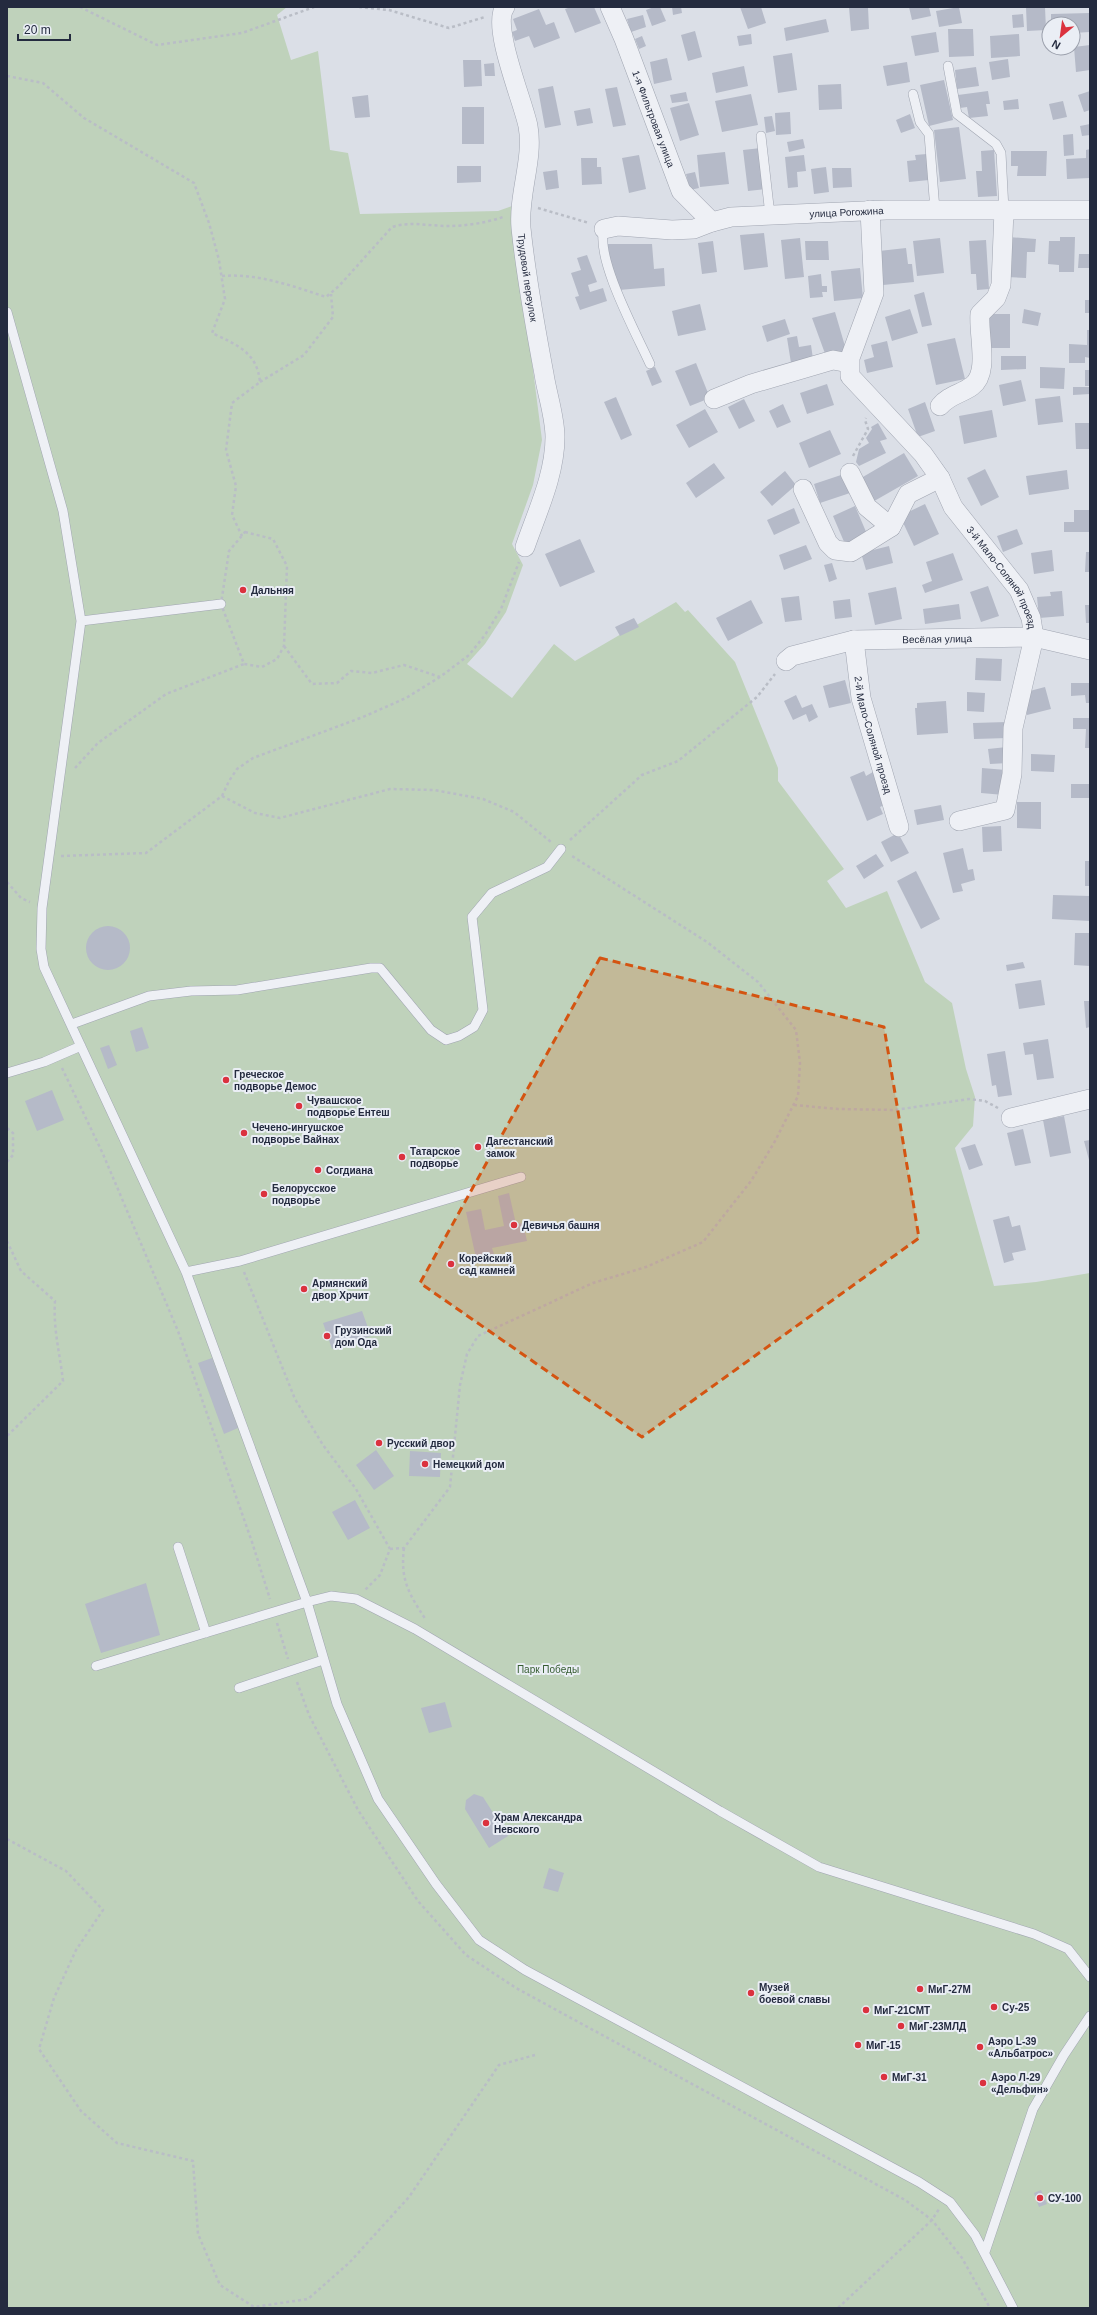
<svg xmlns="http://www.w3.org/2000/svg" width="1097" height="2315" font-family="Helvetica,sans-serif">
<rect width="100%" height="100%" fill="#dbdfe7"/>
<path fill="#bfd2bb" d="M7,7H287L277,15L291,60L318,51L330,150L348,153L360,214L498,211L512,206L542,440L533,485L512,544L523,565L506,612L485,644L467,664L512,698L554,644L575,661L676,602L685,612L688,610L735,662L778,768V781L844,869L827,881L846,908L887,891L925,982L952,1003L966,1069L975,1097L973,1126L955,1148L994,1286L1036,1282L1090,1273V2308H7Z"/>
<path fill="#b5bac8" d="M571,7H594L601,23L575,33L565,9Z
M654,7H660L666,21L652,26L646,10Z
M672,7H681L682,13L673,15Z
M740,7H761L766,23L748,29Z
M849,7H868L869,29L851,31Z
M909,7H929L931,16L912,20Z
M959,7L962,23L939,27L936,11Z
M1026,7H1045L1046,30L1027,31Z
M539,9L546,25L554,22L560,38L534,48L529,36L515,41L512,32L517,30L513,19Z
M1090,13V32L1073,33V24H1051V14Z
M1023,14L1024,27L1013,28L1012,15Z
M643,15L646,27L631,32L627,19Z
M826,19L829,32L786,41L784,28Z
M948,29H973L974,56L949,57Z
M695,31L702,57L688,61L681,35Z
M936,32L939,52L915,56L911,36Z
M751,34L752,44L739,46L737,36Z
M1019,34L1020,56L991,58L990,36Z
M642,36L646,46L639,49L635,39Z
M1090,45V70L1076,72L1074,47Z
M792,53L797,90L778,93L773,56Z
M667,58L672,80L654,84L650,62Z
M1008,59L1010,77L992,80L989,62Z
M463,60H481L482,86L464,87Z
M907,62L910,82L887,86L883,66Z
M494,63L495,76H485L484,64Z
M744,66L748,86L716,93L712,73Z
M976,67L979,86L957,89L955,70Z
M944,80L953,120L929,126L920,85Z
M841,84L842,109L819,110L818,85Z
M553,86L561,125L545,128L538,89Z
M617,87L626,125L613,127L605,89Z
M988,91L990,104H986L988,116L969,118L967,107L960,108L958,95Z
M1090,91V110L1084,112L1078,95Z
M686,92L688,101L672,103L670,95Z
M751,94L758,125L722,132L715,101Z
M368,95L370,117L355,118L352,97Z
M1018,99L1019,109L1004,110L1003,101Z
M1063,101L1067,117L1053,120L1049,104Z
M689,103L699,135L680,141L670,108Z
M462,107H484V144H462Z
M590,108L593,123L577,126L574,111Z
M790,112L791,134L776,135L775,113Z
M910,114L915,128L901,133L896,120Z
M772,116L775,131L766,133L764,117Z
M1090,124V135L1082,136L1080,126Z
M959,127L966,179L940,182L934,130Z
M1073,134L1074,155L1064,156L1063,135Z
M803,139L805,148L789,152L787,142Z
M761,148L766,189L748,191L743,150Z
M1090,149V178L1067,179L1066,159L1086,158V150Z
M994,150L997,196L978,197L976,171H982L981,151Z
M1011,151H1047L1046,176H1017L1018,166H1011Z
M725,152L729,184L700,187L697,155Z
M927,154L929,180L909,182L907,161L916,160L915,155Z
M639,155L646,189L629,193L622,158Z
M804,155L806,171L797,172L798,187L788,188L785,157Z
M581,158H597V167H601L602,184L582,185Z
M457,166H481V182L457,183Z
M826,167L829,192L814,194L811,169Z
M832,168H851L852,187L833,188Z
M557,170L559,188L546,190L543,172Z
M695,172L699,188L690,190L686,174Z
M764,233L768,267L744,270L740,235Z
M1008,237L1036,239L1035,252H1027L1026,278L1006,277Z
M1060,237H1075L1074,272H1059V265L1048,264L1049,241H1060Z
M800,238L804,277L785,279L781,240Z
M940,238L944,273L917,276L913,241Z
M986,240L989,289L977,290L976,274H971L969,241Z
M713,241L717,272L702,274L698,243Z
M805,241H828L829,260H806Z
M605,244H652L654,269L664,268L665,286L619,290Z
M906,248L908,264H912L914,282L883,285L879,251Z
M1079,254H1090V268H1078Z
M587,255L597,282L588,285L590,292L603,288L607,301L580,310L575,297L579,296L571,273L581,270L577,258Z
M860,268L863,298L834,301L831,271Z
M821,274L822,286H827V292H822L823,297L810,298L808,276Z
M924,292L932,325L922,327L914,295Z
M1085,300H1090V313H1085Z
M700,304L706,330L678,336L672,311Z
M910,309L918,333L892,341L885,317Z
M1024,309L1041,313L1038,326L1022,323Z
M835,312L847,353L827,359L812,318Z
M986,314H1010V348H987Z
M785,319L790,334L767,342L762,326Z
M1087,330H1090V358L1085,357V363H1069V344L1087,345Z
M797,336L799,347L811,345L813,359L791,363L787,338Z
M955,338L965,379L936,385L927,344Z
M887,341L893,367L867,373L864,360L874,357L871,345Z
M1001,356H1026V369L1001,370Z
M696,363L710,398L690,406L675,371Z
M655,367L662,382L652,386L646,371Z
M1040,367L1065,368L1064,389L1040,388Z
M1085,370H1090V386H1085Z
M1021,380L1026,401L1003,406L999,385Z
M827,384L834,405L807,414L800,393Z
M1073,387H1090V394L1073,395Z
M1060,396L1063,422L1038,425L1035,399Z
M616,397L632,435L621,440L604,402Z
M744,399L755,421L739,429L728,407Z
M925,402L935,431L918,437L908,409Z
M783,404L791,422L777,428L769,411Z
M705,409L718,432L689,448L676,425Z
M992,410L997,437L964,444L959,416Z
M878,423L887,439L880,441L886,453L859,466L856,462L859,449L869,443L866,438L872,429L871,427Z
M1075,423H1090V449H1076Z
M830,430L841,454L809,468L799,443Z
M904,453L918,476L869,504L856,481Z
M714,463L725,478L696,498L686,483Z
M985,469L999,497L981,506L967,478Z
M1067,470L1069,489L1029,495L1026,476Z
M785,471L796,485L772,506L760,492Z
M844,474L850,493L820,503L814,484Z
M925,504L939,534L914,546L900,516Z
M855,506L867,534L845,544L833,516Z
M794,508L800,523L774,535L767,520Z
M1074,510H1090V532H1064V522H1074Z
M1017,529L1023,544L1003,552L997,536Z
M580,539L595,572L560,587L545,554Z
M806,545L812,559L784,570L779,555Z
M889,546L893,563L866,570L861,553Z
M1052,550L1054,571L1034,574L1031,553Z
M1086,552H1090V572H1085Z
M953,553L963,580L925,593L922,585L932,581L926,562Z
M832,563L837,579L829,582L824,565Z
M988,586L999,616L981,622L970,592Z
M896,587L902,619L875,625L868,593Z
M1062,591L1064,616L1039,618L1037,597L1051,596L1050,592Z
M799,596L802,620L785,622L781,598Z
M850,599L852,617L835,619L833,601Z
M751,600L763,623L728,641L716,618Z
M959,604L961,619L925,624L923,609Z
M1085,605H1090V623H1086Z
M634,618L639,627L620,636L615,627Z
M976,658L1002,659L1001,681L975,680Z
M845,680L851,703L829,708L823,686Z
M1071,683H1090V703H1086L1085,695L1071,696Z
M1045,687L1051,709L1027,715L1022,693Z
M967,692L985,693L984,712L967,711Z
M796,695L802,708L812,704L818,717L809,722L806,714L793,720L784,701Z
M946,701L948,733L917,735L915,708H917V703Z
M1073,718H1090V748H1085L1086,729H1073Z
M1007,722L1008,738L974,739L973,723Z
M1007,747L1008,763L990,764L988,749Z
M1031,754L1055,755L1054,772L1031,771Z
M982,768L1006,770L1004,795L981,793Z
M864,771L866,776L873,772L886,804L880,807L883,814L867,821L850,777Z
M1071,784H1090V798H1071Z
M1017,802H1041V829L1017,828Z
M941,805L944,820L917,825L914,810Z
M1001,826L1002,851L983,852L982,827Z
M898,833L909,853L891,862L881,842Z
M963,848L968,870L973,869L975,880L961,884L963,891L953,893L943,853Z
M876,854L884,866L864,879L856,866Z
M1085,861H1090V886H1085Z
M916,871L940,919L921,929L897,881Z
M1053,895L1090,896V921L1052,919Z
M86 948a22 22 0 1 1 44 0a22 22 0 1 1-44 0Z
M1075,933H1090V966L1074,965Z
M1023,962L1025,968L1007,971L1006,965Z
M1041,980L1045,1005L1019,1009L1015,984Z
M1084,1001H1090V1027L1086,1028Z
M142,1027L149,1048L136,1052L130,1031Z
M1048,1039L1054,1078L1037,1080L1033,1054L1025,1055L1023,1043Z
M109,1045L117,1065L108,1069L100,1048Z
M1005,1051L1012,1095L998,1097L996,1085L992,1086L987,1054Z
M52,1090L64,1120L37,1131L25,1101Z
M1064,1116L1071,1153L1050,1157L1043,1120Z
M1023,1129L1031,1163L1015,1166L1007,1133Z
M1090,1140V1159L1089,1160L1084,1141Z
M975,1144L983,1165L969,1170L961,1148Z
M509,1193L516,1224L523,1223L527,1241L492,1248L494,1254L476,1258L466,1212L481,1209L485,1230L504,1226L498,1196Z
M1009,1216L1012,1227L1020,1225L1026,1250L1012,1253L1014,1260L1004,1263L993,1220Z
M362,1311L371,1336L332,1349L323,1323Z
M212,1358L238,1428L224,1434L198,1363Z
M376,1450L394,1476L374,1490L356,1465Z
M410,1451L441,1453L440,1477L409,1476Z
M355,1500L370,1528L348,1540L332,1512Z
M146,1583L160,1635L101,1653L85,1604Z
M445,1702L452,1727L429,1733L421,1708Z
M474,1794L483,1797L508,1836L489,1848L465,1809L466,1800Z
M549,1868L564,1873L558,1892L543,1888Z
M1041,2190L1047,2204L1039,2207L1034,2193Z"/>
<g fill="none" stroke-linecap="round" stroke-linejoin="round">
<g stroke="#a0a5b1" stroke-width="10">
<path id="service" d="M948,66L957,114L996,144L1001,153L1004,210
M913,94L920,122L929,134L935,210
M761,136L770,215
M604,229C595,258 637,335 650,364
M7,312L63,511L81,621L42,908L41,949L44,967L186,1272L307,1602L337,1704L378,1799L436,1884L479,1940L525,1970L919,2182L950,2202L975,2235L1013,2308
M81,621L221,604
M72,1024L149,996L191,991L237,990L371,968H380L431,1030L446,1040L459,1036L474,1027L483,1010L472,917L492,893L547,867L561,849
M7,1073L44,1062L81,1046
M186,1272L240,1261L521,1177
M178,1547L206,1633
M96,1666L307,1602L331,1596L356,1599L415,1629L720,1811L819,1867L1034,1934L1068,1949L1090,1977
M239,1688L323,1660
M985,2252L1033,2109L1064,2055L1090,2016"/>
</g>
<g stroke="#a0a5b1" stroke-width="20">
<g id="minor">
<path id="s1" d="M505,7C491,26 523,101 528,126C534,159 518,194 521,228C526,277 535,326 544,374C547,394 555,417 555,437C555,475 537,512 525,547"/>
<path id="s2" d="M610,7L624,39L681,191L712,222"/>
<path id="s3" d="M870,210L874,293L850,358V376L923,454L940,478L953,507L1019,590L1031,618L1034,637L1013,728L1012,774L1005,810L959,821"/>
<path id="s4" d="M604,229L618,226L672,230L694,229L712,222L731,217L886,210H1090"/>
<path d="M714,399L751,384L833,360L849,363"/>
<path d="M940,406C949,395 961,394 972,386C990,373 978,335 980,314L996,298L1001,285L1004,210"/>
<path d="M850,473L867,507L891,527"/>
<path d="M803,489L828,543L835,550L851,552L891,527L908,494L940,478"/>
<path id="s5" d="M854,640L861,698L899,827"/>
<path id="s6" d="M786,661L792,656L854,640L1034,637L1090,650"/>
<path d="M1011,1118L1090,1099"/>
</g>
</g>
<path stroke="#b9bdc6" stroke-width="2.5" stroke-dasharray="3 3" stroke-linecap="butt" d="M80,7L157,45L242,33L314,7
M359,7L389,10L449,28L485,17
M7,76L43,83L84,118L194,183L209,223L219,260L225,299L212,333C237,345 257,352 260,382L232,403L226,450L236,486L232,515L242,536
M538,208L589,223
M222,276C258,273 292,286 326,297L339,286L392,227C410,221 429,226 448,226C465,226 486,223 503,217
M260,382L304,355L333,317L331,294
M853,456L868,429L865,420L866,418
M245,532L273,539L287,566L284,646L277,659L262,667L244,664L221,604L229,551Z
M284,646L312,684L337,683L351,671L372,673L404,665L440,677
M75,768L98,743L166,694L244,664
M222,796L255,813L280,818L390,789L434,790L483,799L514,812L551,842
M570,840L642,775L678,761L757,697L775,674
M61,856L146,853L222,796L229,781L237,769L253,758L363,717L406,698L440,677L469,655L485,635L501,609L519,562
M7,882L21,898L30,902
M62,1068L103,1154L178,1331L252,1542L270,1599
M794,1105L838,1109L895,1110L969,1099L985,1101L998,1108
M7,1128L13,1133V1155L7,1162
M7,1241L21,1271L55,1301C53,1329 60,1354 63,1381L7,1436
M244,1272L295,1399L323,1445L356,1489L390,1549L380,1575L365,1590
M404,1548C400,1580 409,1594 426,1620
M390,1549L404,1548L450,1487L460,1385L467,1354L478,1336L593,1283L646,1267L703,1242L751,1181L774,1143L798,1096L800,1063L796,1030L758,982L707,942L572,856
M277,1623L288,1659
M297,1682L309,1715L358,1810L418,1901L466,1955L516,1988L905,2200L932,2220L962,2258L990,2308
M7,1839L66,1871L103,1910L76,1950L54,1998L39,2049L81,2111L117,2143L193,2161L198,2234L220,2285L254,2307L308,2299L349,2263L409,2197L499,2065L535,2055
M838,2308L932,2220L939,2209"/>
<use href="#service" stroke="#eef0f5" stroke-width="9"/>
<use href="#minor" stroke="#eef0f5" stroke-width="19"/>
</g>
<path fill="#d45411" fill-opacity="0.2" stroke="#d45411" stroke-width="3" stroke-dasharray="8 5" stroke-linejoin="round" d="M600,958L884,1027L919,1238L642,1437L420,1283Z"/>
<g fill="#db323e" stroke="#eaeef5" stroke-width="1.5">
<circle cx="243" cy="590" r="4"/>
<circle cx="226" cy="1080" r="4"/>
<circle cx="299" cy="1106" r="4"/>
<circle cx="244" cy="1133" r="4"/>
<circle cx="478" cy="1147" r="4"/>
<circle cx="402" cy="1157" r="4"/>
<circle cx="318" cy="1170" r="4"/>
<circle cx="264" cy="1194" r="4"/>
<circle cx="514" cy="1225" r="4"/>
<circle cx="451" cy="1264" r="4"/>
<circle cx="304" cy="1289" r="4"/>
<circle cx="327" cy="1336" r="4"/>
<circle cx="379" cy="1443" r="4"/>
<circle cx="425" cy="1464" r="4"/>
<circle cx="486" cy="1823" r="4"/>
<circle cx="920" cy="1989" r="4"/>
<circle cx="751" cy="1993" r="4"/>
<circle cx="994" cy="2007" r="4"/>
<circle cx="866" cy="2010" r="4"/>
<circle cx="901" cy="2026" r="4"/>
<circle cx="858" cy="2045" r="4"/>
<circle cx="980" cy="2047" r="4"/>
<circle cx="884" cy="2077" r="4"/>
<circle cx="983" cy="2083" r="4"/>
<circle cx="1040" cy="2198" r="4"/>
</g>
<g text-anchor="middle" stroke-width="4" stroke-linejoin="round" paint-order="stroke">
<g font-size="10" fill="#242b3f" stroke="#eaeef5">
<text dy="4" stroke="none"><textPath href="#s2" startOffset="120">1-я Фильтровая улица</textPath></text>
<text dy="4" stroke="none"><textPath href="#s4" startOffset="245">улица Рогожина</textPath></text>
<text dy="4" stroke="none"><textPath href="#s1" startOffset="276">Трудовой переулок</textPath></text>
<text dy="4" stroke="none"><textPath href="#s3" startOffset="425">3-й Мало-Соляной проезд</textPath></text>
<text dy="4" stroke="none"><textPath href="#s6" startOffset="155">Весёлая улица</textPath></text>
<text dy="4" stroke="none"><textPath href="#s5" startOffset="97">2-й Мало-Соляной проезд</textPath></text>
</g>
<g font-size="10" font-weight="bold" fill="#242b3f" stroke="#eaeef5" text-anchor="start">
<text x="251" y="594">Дальняя</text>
<text x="234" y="1078">Греческое<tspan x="234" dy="12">подворье Демос</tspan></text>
<text x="307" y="1104">Чувашское<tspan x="307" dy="12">подворье Ентеш</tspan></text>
<text x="252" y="1131">Чечено-ингушское<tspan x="252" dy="12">подворье Вайнах</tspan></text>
<text x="486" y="1145">Дагестанский<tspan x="486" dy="12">замок</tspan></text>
<text x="410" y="1155">Татарское<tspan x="410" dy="12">подворье</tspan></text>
<text x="326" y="1174">Согдиана</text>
<text x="272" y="1192">Белорусское<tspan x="272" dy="12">подворье</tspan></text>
<text x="522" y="1229">Девичья башня</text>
<text x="459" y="1262">Корейский<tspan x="459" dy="12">сад камней</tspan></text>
<text x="312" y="1287">Армянский<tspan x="312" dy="12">двор Хрчит</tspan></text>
<text x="335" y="1334">Грузинский<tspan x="335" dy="12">дом Ода</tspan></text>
<text x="387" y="1447">Русский двор</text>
<text x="433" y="1468">Немецкий дом</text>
<text x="494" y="1821">Храм Александра<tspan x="494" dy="12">Невского</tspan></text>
<text x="759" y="1991">Музей<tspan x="759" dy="12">боевой славы</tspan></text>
<text x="928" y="1993">МиГ-27М</text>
<text x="1002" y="2011">Су-25</text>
<text x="874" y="2014">МиГ-21СМТ</text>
<text x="909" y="2030">МиГ-23МЛД</text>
<text x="988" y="2045">Аэро L-39<tspan x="988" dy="12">«Альбатрос»</tspan></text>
<text x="866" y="2049">МиГ-15</text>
<text x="892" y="2081">МиГ-31</text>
<text x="991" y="2081">Аэро Л-29<tspan x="991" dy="12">«Дельфин»</tspan></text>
<text x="1048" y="2202">СУ-100</text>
</g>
<g font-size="10" fill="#355c30" stroke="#eaeef5">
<text x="548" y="1673">Парк Победы</text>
</g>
</g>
<rect width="1097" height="2315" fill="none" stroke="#242b3f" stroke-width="16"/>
<g transform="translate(1061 36) rotate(209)"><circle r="19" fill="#eaeef5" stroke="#9ba0ac"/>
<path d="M0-3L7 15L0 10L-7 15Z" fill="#db323e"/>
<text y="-6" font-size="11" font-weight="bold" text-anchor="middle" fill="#242b3f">N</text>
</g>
<path d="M18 34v6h52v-6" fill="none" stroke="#242b3f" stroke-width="2"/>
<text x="24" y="34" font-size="12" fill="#242b3f" stroke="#eaeef5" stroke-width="3" paint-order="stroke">20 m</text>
</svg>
